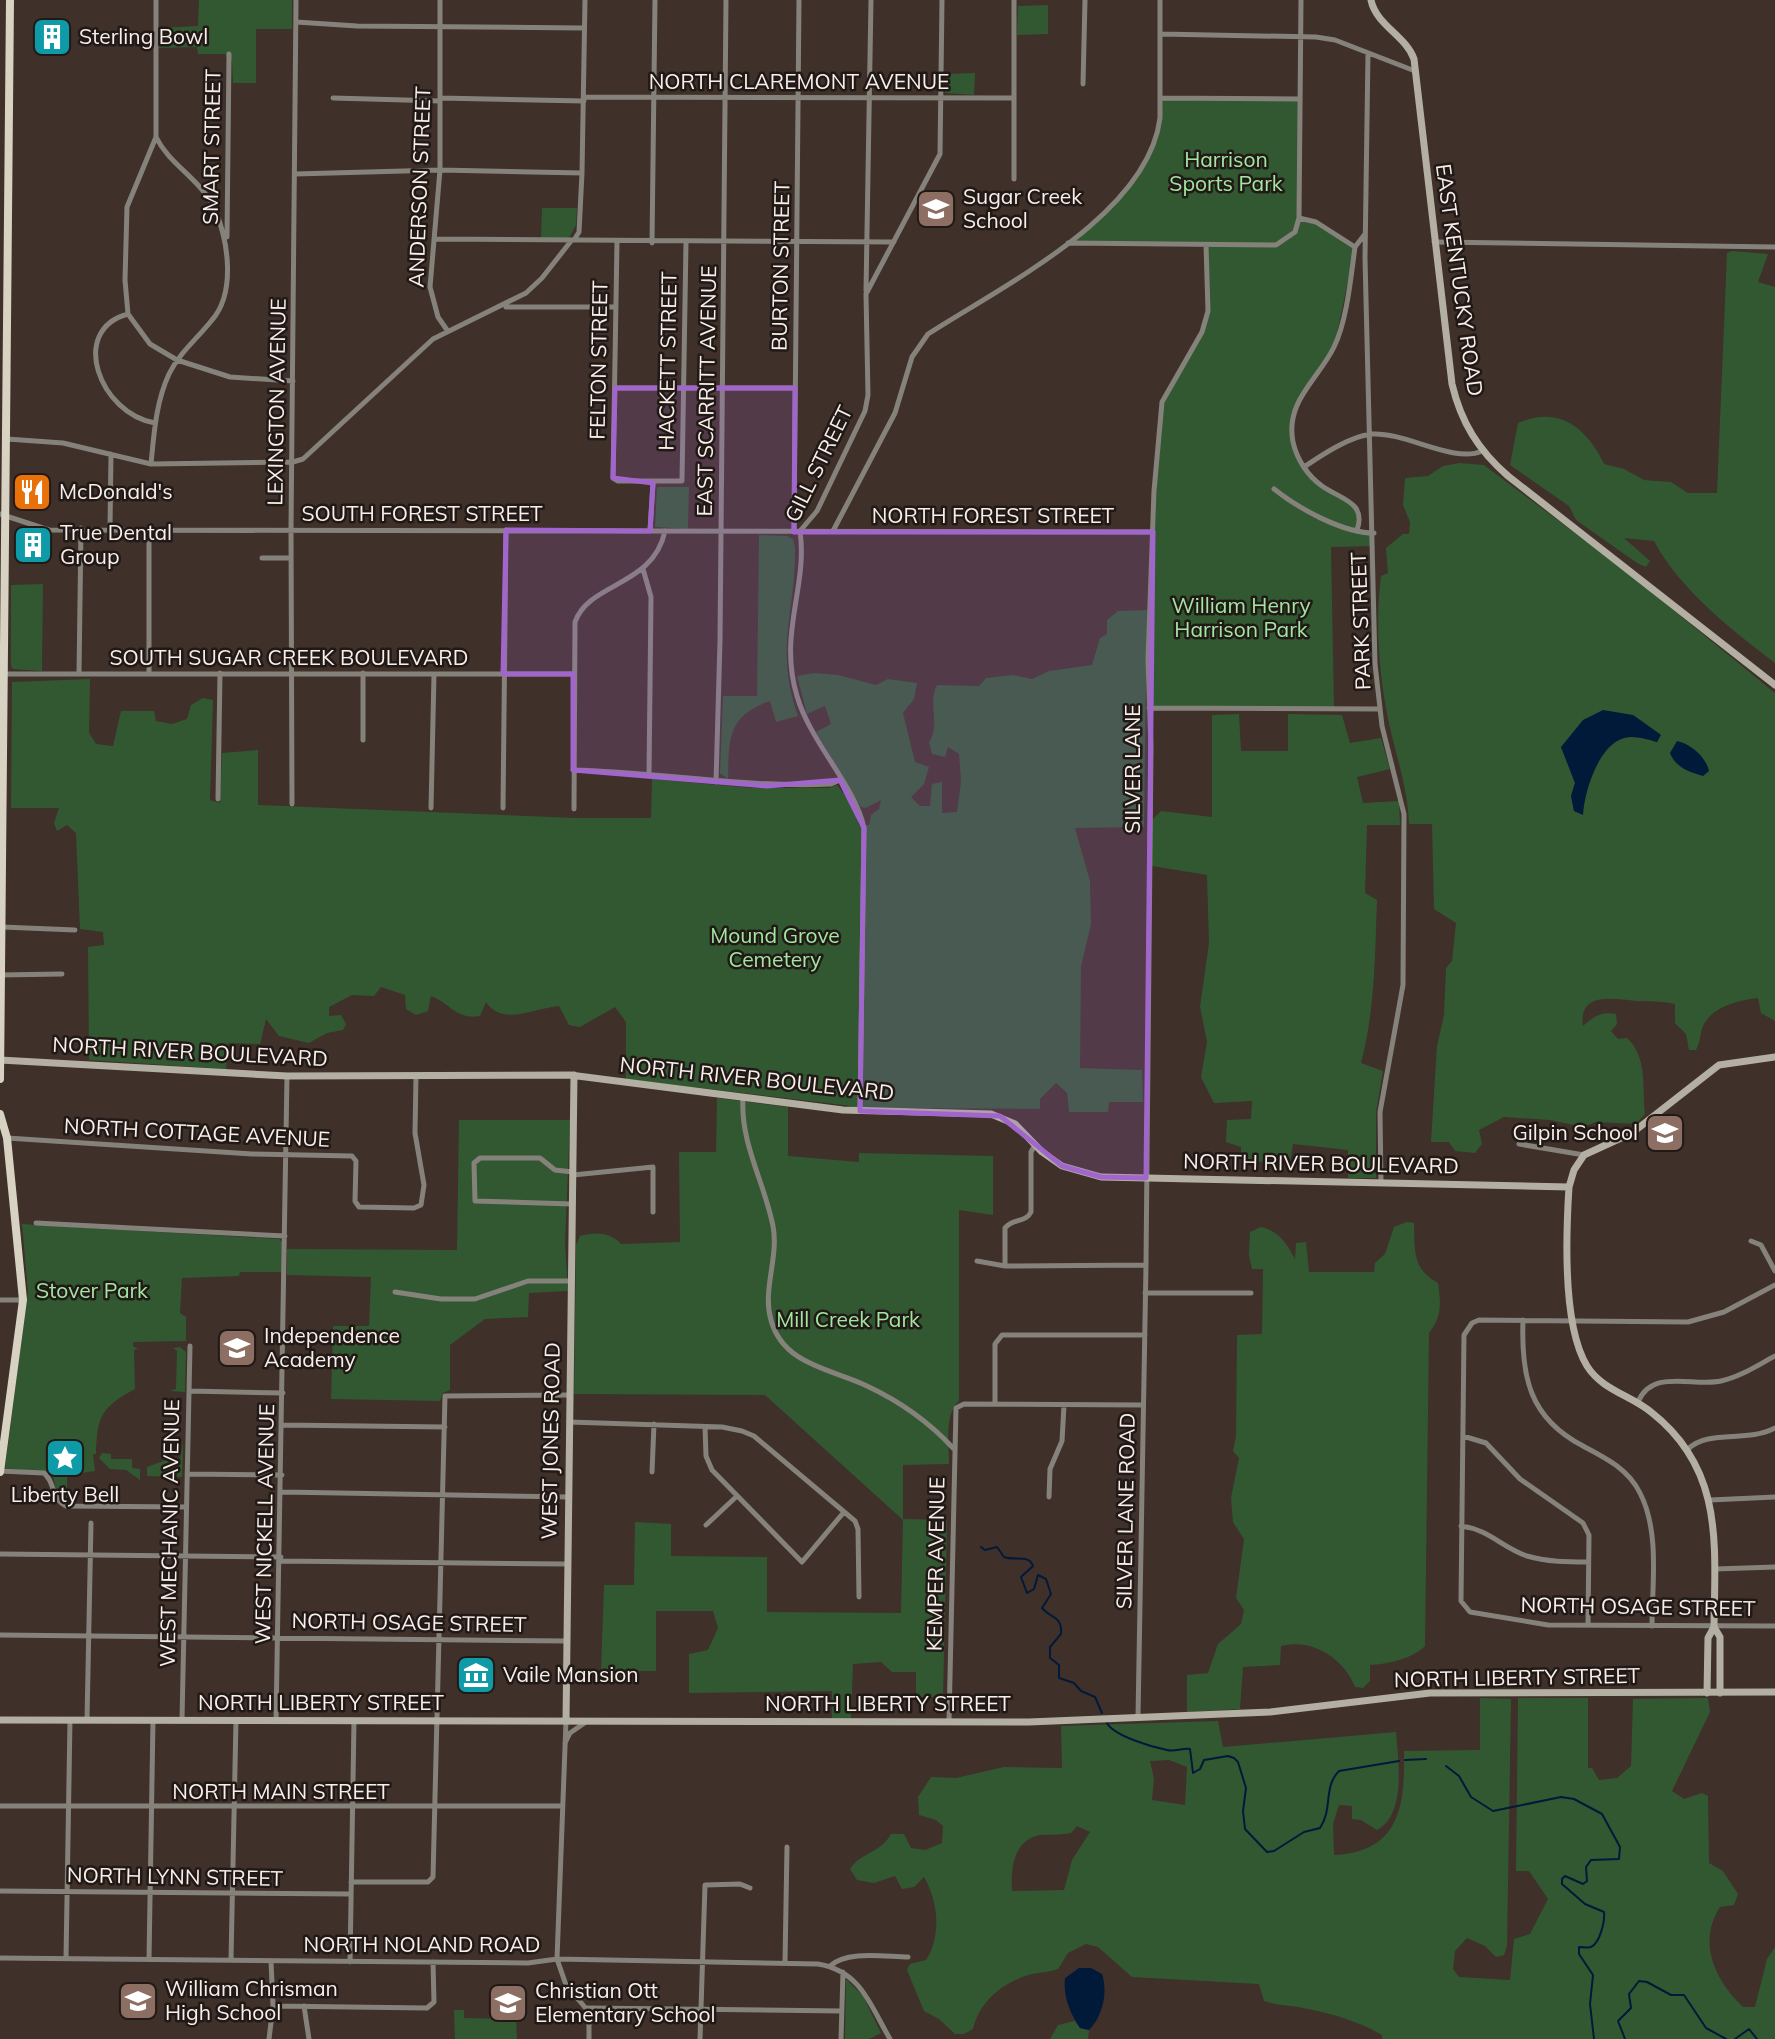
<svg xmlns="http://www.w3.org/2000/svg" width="1775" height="2039" font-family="Mulish,sans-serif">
<rect width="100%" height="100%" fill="#3f3029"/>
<path fill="#325832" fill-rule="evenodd" d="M199,0H292V29H256V83H233L232,62L225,54H198L197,47L159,48V28L198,26Z
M1048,5V34L1017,35L1018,6Z
M975,73L974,95L945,93V74Z
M1160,98L1300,99L1299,218L1316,222L1355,247L1334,348L1298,401L1291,421L1299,459L1312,478L1357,508V530L1374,533V546L1331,547L1334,709L1149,708L1159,412L1191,354L1208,311L1206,245L1068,243C1098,220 1148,174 1158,136C1161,123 1160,110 1160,98Z
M542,208H577L576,225L569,238L541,239Z
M1732,251L1768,254L1758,282L1775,287V663C1731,629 1681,591 1654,541L1624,538L1650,561L1646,567L1637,563L1576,520L1569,506L1510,465L1518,423C1559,405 1587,428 1604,464L1624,469L1644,480L1671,482L1688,493H1717L1727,253Z
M1459,463L1484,465L1623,569L1775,693V1021L1761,1013L1758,998C1740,1000 1714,1006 1704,1024C1700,1031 1701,1041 1696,1050H1689L1686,1034L1675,1023V1004C1662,1001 1649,1001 1636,1001C1615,999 1578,991 1583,1026C1593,1017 1601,1011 1616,1014L1617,1024L1611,1031L1618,1039L1627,1038C1648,1057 1642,1089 1645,1114L1636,1124L1596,1122L1583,1127L1550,1120L1504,1117L1479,1130L1482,1144L1475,1153L1455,1151L1449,1142H1431L1437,1046L1444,1015L1446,968L1452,961L1456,923L1434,909L1432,824H1409C1408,789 1396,756 1389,723C1379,677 1375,623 1381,576L1388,573L1386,548L1403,534H1409L1410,522L1403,505L1405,478L1428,476L1443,466ZM1633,715L1660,734L1657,742C1647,739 1634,735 1624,738C1599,745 1584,792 1583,814L1574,811L1571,796L1575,783L1561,747Z
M657,487H689L688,529L655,527Z
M759,535L787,536L793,539L795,547C796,613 774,648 798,716L776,722L770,701C727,716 729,739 728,779L720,773L723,696H757Z
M43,584L42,671L13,669L11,666V585Z
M1147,610L1144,827L1075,828L1090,881L1091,924L1081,966L1080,1068L1142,1070L1143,1102H1109L1108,1112H1069L1067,1093L1056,1083L1040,1099V1109L868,1108L626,1079V1022L615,1007L580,1027L569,1025L559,1006C534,1008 503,1027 486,1002L480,1016C456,1020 450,1003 431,996L428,1011L416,1015L406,1009L405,995L381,987L374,996L352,995L329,1007V1016L341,1015L346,1024L343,1030L327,1033L309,1043L279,1036L266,1019L260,1044L228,1043L226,1069L89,1060L88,947L104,945L103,932L80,929L76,833L67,825L57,831L54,823L59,808H11L12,682L90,679L89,733L96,744L113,746L121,711H154L156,721L172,724L187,719L191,705L203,698L213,700L210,800L220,803L222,753L258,750V805L575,818H651L652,779L752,788H829L837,785L852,804L859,825H869L871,815L879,809L881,800L866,808L861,807L816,732L831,724L825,706L807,714L797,676L814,673L838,675L876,685L888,679L917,683L914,699L903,713L915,762L929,767L924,784L911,797L920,806H930L932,784L942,782V813L957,812L961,782L959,754L948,747L945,757L932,754L929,742C941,724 927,704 937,685L979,686L986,678L1013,675L1032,679L1049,671L1092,665L1100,638L1107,634V620L1118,611Z
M1239,714L1241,751H1288V714L1342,715L1350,743L1381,738L1390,769L1357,777L1363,803L1399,801L1400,825H1367L1365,893L1377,900C1375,956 1375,1010 1361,1063L1383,1071L1376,1112V1178H1348V1150L1293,1144L1290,1163L1241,1161V1147L1226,1142L1227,1120L1251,1119L1252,1101L1214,1103L1201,1077L1207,1042L1200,1007L1209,943L1207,875L1152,866V820L1161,811L1212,817V715Z
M717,1098L788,1107V1156L859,1162V1153L993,1156V1215L959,1210V1401C944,1413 949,1446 949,1464L903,1465V1519L947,1520L943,1697H916V1672H892L881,1662L853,1664L851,1718H832V1691L689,1693V1654L708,1650L718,1628L713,1611H656V1671H601L604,1585H634L635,1522L671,1524V1556L767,1557V1612L901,1613L903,1520L765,1395L574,1394L576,1245L580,1236C595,1232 610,1232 621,1244L680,1242L679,1152H716Z
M459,1120H570L565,1244L568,1291L529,1293L528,1317L485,1319L450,1345V1390L443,1393L440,1401L331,1399L333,1326H369L371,1277L287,1275V1249L457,1250Z
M1407,1222L1414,1223C1415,1250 1412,1269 1438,1283C1441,1303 1442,1316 1429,1333L1425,1646C1412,1659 1388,1664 1370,1665V1681L1363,1688L1355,1687C1344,1658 1312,1638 1281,1646L1280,1665L1243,1667L1240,1709L1187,1712V1675L1208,1673L1218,1644L1241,1624L1244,1610L1236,1598L1244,1539L1233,1522L1231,1498L1239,1458L1233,1451L1236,1436L1237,1335L1262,1334L1263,1269H1252L1249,1256L1250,1232L1261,1227C1279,1231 1287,1244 1295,1259L1296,1243L1306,1242L1309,1272H1374L1375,1263L1385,1254L1394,1227Z
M22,1224L279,1239L282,1242V1272H240L239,1276L182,1278L180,1313L186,1317V1341L133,1342V1346L138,1349L134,1350L135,1389C102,1407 97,1415 96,1454H93L95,1471L67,1475V1501L70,1504L58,1496L52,1473L5,1468L28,1292Z
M180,1347L186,1352L185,1392L170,1391L176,1389L177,1351L173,1348Z
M183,1441L182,1477L147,1476V1467L166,1460H180Z
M102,1453L111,1454V1459H132V1468L140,1469V1480L126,1470L110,1469L99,1458Z
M1480,1698L1511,1699L1507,1946L1504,1955L1496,1957L1485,1946L1467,1938L1455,1951L1453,1969L1459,1977L1510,1980L1514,1939L1530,1934L1548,1899L1529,1871H1516L1518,1698H1588V1768H1592L1599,1780L1617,1778L1631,1766L1633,1699L1708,1698L1710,1712L1672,1791L1684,1799L1702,1793L1708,1796L1709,1863L1723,1871L1738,1894L1734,1905L1720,1907C1697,1943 1715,1980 1743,2007H1755L1767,1959L1775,1947V2039H1382V2035C1359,2021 1329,2013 1303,2008C1289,2005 1278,2006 1264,2001L1259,1984L1132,1977L1098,1947L1086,1944L1068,1953L1058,1969C1047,1973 1036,1972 1025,1976C1000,1985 979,2003 973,2029L964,2034H955L939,2019L924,2011L907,1970L910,1964L926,1960C942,1935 938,1901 924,1877L914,1887L902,1889L895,1876L874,1883L857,1880L850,1869C861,1852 881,1853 891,1834H904L911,1848L925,1850L942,1843L943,1826L936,1820L919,1815L918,1797L931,1777L956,1778L1004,1767L1062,1768L1061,1726L1218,1721L1223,1747L1396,1732C1398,1759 1407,1814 1377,1830L1361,1820L1352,1819V1806L1339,1805L1333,1824L1334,1855C1400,1852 1405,1806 1404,1751L1480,1750ZM1169,1760L1187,1767L1185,1805L1152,1800L1154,1779L1150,1761ZM1077,1826L1090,1832L1072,1860L1064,1890L1012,1891C1011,1872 1012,1846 1033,1837C1042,1833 1060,1836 1071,1833Z
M846,1979L863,1996L881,2033L869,2039H845Z
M454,2010H464V2018L510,2019L511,2015H516L517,2039H455Z
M1075,2021L1080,2028L1089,2030L1088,2039H1050L1058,2025Z"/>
<path fill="#021a3a" d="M1603,710L1633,715L1661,735L1657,742C1647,739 1634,735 1624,738C1598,745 1584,793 1583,815L1574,811L1571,796L1575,783L1561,747L1583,720Z
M1677,741C1691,744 1706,757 1709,771L1703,776C1689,772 1675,767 1670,753Z
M1079,1968H1091L1102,1974C1108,1992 1103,2016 1089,2030L1080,2028C1070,2013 1063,1997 1065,1978Z"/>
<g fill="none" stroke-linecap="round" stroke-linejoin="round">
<path stroke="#021a3a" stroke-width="2" d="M981,1547L985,1550L997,1547L1004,1557C1015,1561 1029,1554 1033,1566L1021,1577L1027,1593L1034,1589L1038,1575L1046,1579L1051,1594L1042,1608C1052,1620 1062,1615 1061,1634L1050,1647V1658L1059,1665V1678L1074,1683L1081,1691L1095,1697L1102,1713
M1107,1723C1114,1736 1152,1747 1167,1750C1174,1752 1182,1748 1190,1749L1193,1773L1200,1769L1204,1760L1228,1756L1234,1758L1238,1762L1246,1788L1243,1811L1245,1829L1267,1852L1274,1851L1304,1832L1320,1828C1333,1809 1323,1787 1339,1771L1399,1761
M1405,1760L1426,1759
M1446,1766L1459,1776L1471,1797L1493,1811L1561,1797L1574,1799L1602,1814L1620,1847L1619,1859L1591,1860L1586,1867L1587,1881L1583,1884L1565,1876L1562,1879V1884L1585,1904L1604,1912C1605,1921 1600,1943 1591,1947C1588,1948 1583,1947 1579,1947V1954L1593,1975L1590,2004L1594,2039
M1625,2039L1618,2021L1631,2008L1629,1994L1639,1981L1647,1982L1671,1995H1684L1706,2028L1726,2039
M1735,2039L1749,2029L1757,2039"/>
<path stroke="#85827b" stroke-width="5" d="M440,0V170L430,287L438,317L447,330
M1014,0V179
M296,22L357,26L584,28
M1160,34L1316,37L1335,40L1415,71
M1368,53L1365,258L1375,664L1382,726L1404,814L1403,985L1380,1112L1381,1183
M1083,84L1085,0
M584,97L1014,98
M333,98L440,101
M440,98L584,101
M1160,98L1300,99
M156,137L127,207L125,280L128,314L150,344L177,360L230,377L293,381
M295,174L440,170L582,173
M1299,218L1316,222L1355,247
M227,237L229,54
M434,239L894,242
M574,240L579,232L582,173L585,0
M617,242L613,478L618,481H682L686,243
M1434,242L1775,247
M652,243L655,0
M1068,243L1276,245L1295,232L1299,218L1301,0
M866,291L871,0
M506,307H615
M128,314C68,330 100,414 155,423
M615,388H795
M7,439L63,443L151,464L293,462L303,459L433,339L526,293L542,278L571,241
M151,464C154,433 156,402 169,374C180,352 197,339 212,320C236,292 228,242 216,212C202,179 170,166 156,137V0
M1304,467C1322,455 1350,436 1372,434C1406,432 1454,464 1482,451
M1274,489C1298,508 1342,533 1374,533
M0,514L49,530L1153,532
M110,528L111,454
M149,529V673
M1357,530C1367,502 1340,499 1322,486C1308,476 1297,460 1293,442C1285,401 1318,380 1334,347C1347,321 1351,276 1355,247L1365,234
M650,531L653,483
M833,531L895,413L912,357L928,334C1002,286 1148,215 1160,118V0
M794,532L799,0
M262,558H291
M643,569L651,597L649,775
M363,673V740
M5,674H573
M79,674L81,528
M1149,708L1380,709
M573,770C660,772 744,788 831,784L840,780
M716,782L720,641L726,0
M218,799L220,673
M292,804L291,529L296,0
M431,808L434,674
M503,808L506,530
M574,809L575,622C589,582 653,587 665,531
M2,927L75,930
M0,975L62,974
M743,1097C740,1143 764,1181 773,1226C779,1258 762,1290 771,1320C783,1365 832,1369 867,1386C899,1401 929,1422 953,1448
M860,1111L864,828C856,787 810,742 797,696C778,633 808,587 800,531L817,511L865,411L868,395L866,294L940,154L942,0
M7,1138L252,1154L352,1156L356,1161L355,1201L359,1207L414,1208L421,1205L424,1185L415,1133L416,1076
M1519,1144L1584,1155
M573,1175L653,1167V1212
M572,1204L475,1201L474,1163L480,1158H540L555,1170L573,1172
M36,1223L285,1236
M1751,1241L1761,1245L1775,1271
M977,1261L1005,1266L1146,1265
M1005,1266V1228C1012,1218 1026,1223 1031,1212V1152L1035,1145
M1775,1285L1724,1312L1688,1322L1479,1320L1472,1323L1464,1335L1461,1601L1470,1612L1548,1625L1775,1626
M395,1292L441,1299H475L528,1281H571
M1145,1293H1251
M0,1300H23
M1523,1320C1521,1376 1529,1418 1583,1446C1606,1458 1628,1469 1640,1493C1660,1532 1652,1584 1652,1626
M189,1391L283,1393
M1638,1402C1652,1368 1693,1387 1721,1381C1740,1377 1758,1365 1775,1356
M995,1404V1344L1002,1335H1145
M569,1422L722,1427L742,1431L754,1436L855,1521L858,1529L859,1597
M283,1425L445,1427
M705,1427L706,1456L712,1470L802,1562L844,1512
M1463,1436L1486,1443L1520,1479L1583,1523L1589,1535L1588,1625
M1688,1449C1709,1429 1747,1443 1775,1428
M0,1471L44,1473C56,1483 50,1498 66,1506L186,1507
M652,1472L654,1424
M187,1474L282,1475
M282,1492L568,1497
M1049,1497L1050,1469L1062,1441L1064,1405
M1710,1500L1775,1497
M706,1525L737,1496
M1461,1526C1488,1529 1503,1548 1527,1556C1547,1562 1568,1562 1588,1562
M0,1554L281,1557
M280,1561L567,1564
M1715,1569L1775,1567
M0,1635L567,1641
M1138,1717L1146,1265L1151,749L1148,659L1154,491L1162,402L1202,332L1208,311L1206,245
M87,1720L91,1523
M182,1720L190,1346
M276,1721L287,1076
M566,1721L557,1959L566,1985L589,2012V2039
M949,1722L956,1408L964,1404L1143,1405
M565,1743L570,1733L586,1722
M0,1806H562
M351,1882H428L433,1877L445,1396L570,1395
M0,1891L350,1894
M0,1958L528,1963L557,1959L818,1964C861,1971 870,2005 890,2039
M66,1958L70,1720
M149,1959L153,1720
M231,1960L236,1720
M350,1962L354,1721
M785,1962L787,1847
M830,1966C847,1950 886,1957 908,1957
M273,2006L427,2008L434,2002L433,1962
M304,2006L309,2039
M588,2008L842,2011
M269,2039L273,2006L271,1961
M700,2039L705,1885L740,1884L750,1888
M841,2039L843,1972"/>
<path stroke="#b4afa3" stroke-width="7" d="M1371,0C1376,25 1406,36 1414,59L1452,384C1461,422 1478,450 1508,476L1775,685
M0,1060L287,1076L570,1075L843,1110L991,1114L1015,1124L1042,1152L1062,1166L1101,1177L1569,1187
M1707,1693L1708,1638L1714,1627
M1720,1693V1637L1714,1627C1715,1544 1724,1469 1651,1412C1630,1395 1602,1390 1587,1366C1562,1325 1566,1234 1569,1187L1574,1170L1584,1155L1632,1133L1719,1065L1775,1057
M0,1720L1029,1722L1270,1712L1430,1693L1775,1692
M566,1721L574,1075"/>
<path stroke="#d8d2c2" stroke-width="8" d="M0,1079L10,0
M0,1114L7,1138L23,1300L0,1472"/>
</g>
<path fill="#a166cc" fill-opacity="0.2" stroke="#a166cc" stroke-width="5" stroke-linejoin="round" d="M615,388H795L794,532H1153L1146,1178L1101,1177L1062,1166L1000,1116L860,1111L864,828L840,780L767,786L573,770V674H503L506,530L650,531L653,483L613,478Z"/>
<defs>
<g id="building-square" transform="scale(2.0125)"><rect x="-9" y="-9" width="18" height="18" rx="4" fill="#0f9aa8" stroke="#201916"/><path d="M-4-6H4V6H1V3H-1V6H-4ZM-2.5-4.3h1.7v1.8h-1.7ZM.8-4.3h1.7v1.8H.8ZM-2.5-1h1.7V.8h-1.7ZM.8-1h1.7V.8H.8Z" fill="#fff"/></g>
<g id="school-square" transform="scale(2.0125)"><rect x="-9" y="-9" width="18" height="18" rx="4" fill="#8d6e63" stroke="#201916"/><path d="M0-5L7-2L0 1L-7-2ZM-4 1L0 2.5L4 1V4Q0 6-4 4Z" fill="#fff"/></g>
<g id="restaurant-square" transform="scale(2.0125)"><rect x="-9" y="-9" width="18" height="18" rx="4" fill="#e8710a" stroke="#201916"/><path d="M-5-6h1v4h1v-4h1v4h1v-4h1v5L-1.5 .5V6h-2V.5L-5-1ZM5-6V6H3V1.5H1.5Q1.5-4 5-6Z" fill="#fff"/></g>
<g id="sight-square" transform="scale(2.0125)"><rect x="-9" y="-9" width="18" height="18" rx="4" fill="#0f9aa8" stroke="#201916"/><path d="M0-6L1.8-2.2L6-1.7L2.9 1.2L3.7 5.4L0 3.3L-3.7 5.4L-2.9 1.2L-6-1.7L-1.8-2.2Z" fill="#fff"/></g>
<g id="museum-square" transform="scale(2.0125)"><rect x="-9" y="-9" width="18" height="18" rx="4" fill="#0f9aa8" stroke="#201916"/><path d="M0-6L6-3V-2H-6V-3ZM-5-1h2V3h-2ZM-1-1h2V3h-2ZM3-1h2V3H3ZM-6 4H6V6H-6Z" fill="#fff"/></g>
</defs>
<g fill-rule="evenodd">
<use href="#building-square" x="52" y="37"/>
<use href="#school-square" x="936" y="209"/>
<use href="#restaurant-square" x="32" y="492"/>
<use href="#building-square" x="33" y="545"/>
<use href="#school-square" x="1665" y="1133"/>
<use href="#school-square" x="237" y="1348"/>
<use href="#sight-square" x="65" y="1458"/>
<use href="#museum-square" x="476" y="1675"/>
<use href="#school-square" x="138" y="2001"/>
<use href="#school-square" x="508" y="2003"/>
</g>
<g text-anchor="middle" stroke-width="5" stroke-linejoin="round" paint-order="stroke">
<g font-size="21" fill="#f9eeea" stroke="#201916" text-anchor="start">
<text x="79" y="44">Sterling Bowl</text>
<text x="963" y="204">Sugar Creek<tspan x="963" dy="24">School</tspan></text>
<text x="59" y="499">McDonald's</text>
<text x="60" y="540">True Dental<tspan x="60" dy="24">Group</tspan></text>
<text x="1638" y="1140" text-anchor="end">Gilpin School</text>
<text x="264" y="1343">Independence<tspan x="264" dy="24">Academy</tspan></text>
<text x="65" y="1502" text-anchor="middle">Liberty Bell</text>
<text x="503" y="1682">Vaile Mansion</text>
<text x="165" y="1996">William Chrisman<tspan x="165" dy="24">High School</tspan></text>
<text x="535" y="1998">Christian Ott<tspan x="535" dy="24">Elementary School</tspan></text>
</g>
<g font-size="21" fill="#f9eeea" stroke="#201916">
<text x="799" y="89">NORTH CLAREMONT AVENUE</text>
<text transform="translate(212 147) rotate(-89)" y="7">SMART STREET</text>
<text transform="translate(420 187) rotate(-88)" y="7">ANDERSON STREET</text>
<text transform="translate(781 266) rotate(-89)" y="7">BURTON STREET</text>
<text transform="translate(1459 280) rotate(82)" y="7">EAST KENTUCKY ROAD</text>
<text transform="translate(599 360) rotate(-89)" y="7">FELTON STREET</text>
<text transform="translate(668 361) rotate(-89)" y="7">HACKETT STREET</text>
<text transform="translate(707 391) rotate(-89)" y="7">EAST SCARRITT AVENUE</text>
<text transform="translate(277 402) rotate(-89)" y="7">LEXINGTON AVENUE</text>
<text transform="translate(819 464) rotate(-64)" y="7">GILL STREET</text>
<text x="422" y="521">SOUTH FOREST STREET</text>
<text x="993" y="523">NORTH FOREST STREET</text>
<text transform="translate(1361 621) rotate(-92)" y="7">PARK STREET</text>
<text x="289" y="665">SOUTH SUGAR CREEK BOULEVARD</text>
<text transform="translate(1133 769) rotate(-90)" y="7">SILVER LANE</text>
<text transform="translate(190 1052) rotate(3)" y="7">NORTH RIVER BOULEVARD</text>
<text transform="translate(757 1079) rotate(6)" y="7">NORTH RIVER BOULEVARD</text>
<text transform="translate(197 1133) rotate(3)" y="7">NORTH COTTAGE AVENUE</text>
<text transform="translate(1321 1164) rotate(1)" y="7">NORTH RIVER BOULEVARD</text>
<text transform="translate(551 1441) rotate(-89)" y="7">WEST JONES ROAD</text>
<text transform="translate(1126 1511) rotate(-89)" y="7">SILVER LANE ROAD</text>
<text transform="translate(265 1524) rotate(-89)" y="7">WEST NICKELL AVENUE</text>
<text transform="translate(170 1533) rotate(-89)" y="7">WEST MECHANIC AVENUE</text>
<text transform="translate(936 1564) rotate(-89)" y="7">KEMPER AVENUE</text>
<text transform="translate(1638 1607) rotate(1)" y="7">NORTH OSAGE STREET</text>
<text transform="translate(409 1623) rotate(1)" y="7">NORTH OSAGE STREET</text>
<text transform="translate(1517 1678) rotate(-1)" y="7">NORTH LIBERTY STREET</text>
<text x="321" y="1710">NORTH LIBERTY STREET</text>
<text x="888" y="1711">NORTH LIBERTY STREET</text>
<text x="281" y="1799">NORTH MAIN STREET</text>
<text transform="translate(175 1877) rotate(1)" y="7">NORTH LYNN STREET</text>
<text x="422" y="1952">NORTH NOLAND ROAD</text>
</g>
<g font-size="21" fill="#a2e6a1" stroke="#201916">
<text x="1226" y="167">Harrison<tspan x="1226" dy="24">Sports Park</tspan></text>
<text x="1241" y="613">William Henry<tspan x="1241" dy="24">Harrison Park</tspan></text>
<text x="775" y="943">Mound Grove<tspan x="775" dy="24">Cemetery</tspan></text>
<text x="92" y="1298">Stover Park</text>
<text x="848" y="1327">Mill Creek Park</text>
</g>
</g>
</svg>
